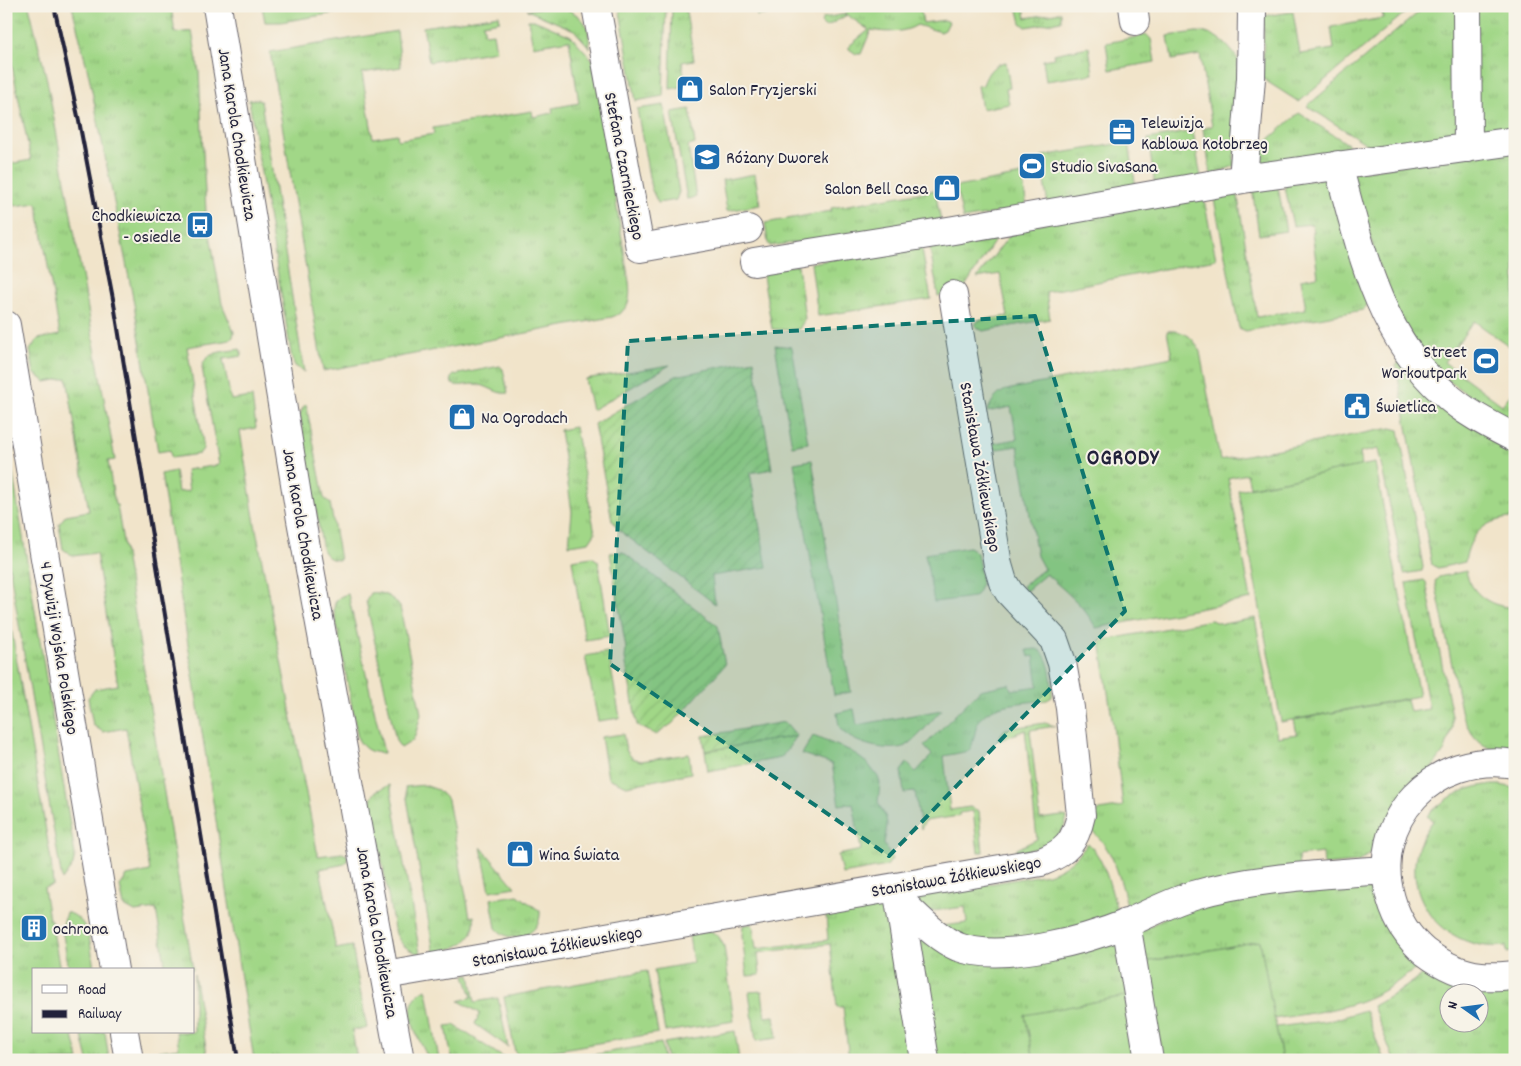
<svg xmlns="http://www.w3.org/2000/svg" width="1521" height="1066" font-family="Dekko,sans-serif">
<defs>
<pattern id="grass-tufts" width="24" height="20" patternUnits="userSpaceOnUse" patternTransform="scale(1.25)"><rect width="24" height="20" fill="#a1d787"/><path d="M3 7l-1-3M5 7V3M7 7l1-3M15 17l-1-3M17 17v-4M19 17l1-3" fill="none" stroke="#8ab875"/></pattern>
<pattern id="garden-furrows" width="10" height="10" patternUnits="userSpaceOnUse" patternTransform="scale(1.25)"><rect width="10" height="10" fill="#a1d787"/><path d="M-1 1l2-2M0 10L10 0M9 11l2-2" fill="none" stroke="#8ab875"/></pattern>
</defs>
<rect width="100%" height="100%" fill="#f7f3e8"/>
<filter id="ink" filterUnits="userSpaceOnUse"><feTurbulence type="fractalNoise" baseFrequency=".02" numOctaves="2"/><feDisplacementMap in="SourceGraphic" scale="10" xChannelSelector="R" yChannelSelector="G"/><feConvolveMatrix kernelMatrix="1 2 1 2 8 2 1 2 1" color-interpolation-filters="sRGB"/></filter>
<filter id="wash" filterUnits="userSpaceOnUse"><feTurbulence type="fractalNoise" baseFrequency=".0096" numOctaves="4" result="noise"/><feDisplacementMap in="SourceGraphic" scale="20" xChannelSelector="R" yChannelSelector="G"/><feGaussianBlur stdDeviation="1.12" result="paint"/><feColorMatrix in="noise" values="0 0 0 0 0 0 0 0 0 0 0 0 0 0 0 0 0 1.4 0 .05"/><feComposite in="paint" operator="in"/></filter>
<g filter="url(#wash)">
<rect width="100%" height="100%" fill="#f1e4ca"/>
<path fill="url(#grass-tufts)" stroke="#627c61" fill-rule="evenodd" d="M6,6H29L47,80L115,460L108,461L115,505H117L193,970H166L156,909L135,912L124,906L120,886L127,876L150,871L126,728L103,732L93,725L88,698L95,689L118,685L96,553L73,556L63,549L59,524L66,515L89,511L67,378L46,382L34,373L30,350L38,339L60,335L37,203L15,206L6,199V167L9,164L31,160L6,36Z
M72,6H171L175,33L192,31L199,72L206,212L196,214L199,236L210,234L222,304L234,332L233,337L230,340L187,347L203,443V449L199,454L171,458L170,450L158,452L133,298L89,76Z
M262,6H333L335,13L281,22H265Z
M554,6C565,6 583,16 587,27C589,33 589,41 590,48L574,30L527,10Z
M619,6H666L663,96L636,101Z
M672,6H685L694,60L682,62L686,86L670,89Z
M755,6H792L793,10L757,16Z
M843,6H920L923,23L945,20L949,22L945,30L941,32L917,25C905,33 885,33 871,30L861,54H856L849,49V46L869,30L847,15L826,27L821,23L823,18L846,14Z
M1017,6H1024L1026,18L1061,12V21L1026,27L1021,23Z
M1381,6H1413L1299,102L1263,79L1264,16L1293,12L1300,54L1334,49L1331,27L1383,18Z
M1426,6H1460L1461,137L1376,150L1307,106Z
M1473,6H1515V135L1476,141Z
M499,15L500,21L483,24L485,34L493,33L496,51L429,62L423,27Z
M528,20H534L571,36L593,60L629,282C631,299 629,311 612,317L323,371L270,52L397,31L401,67L362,73L373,138L397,134L398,140L434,134L433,128L532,111L533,117L553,113L552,108L579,103L569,40L533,46Z
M1196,32C1216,32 1227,44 1238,59L1234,166L1211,175L1203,129L1212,126L1200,55L1172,60L1168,36Z
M1147,35L1151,39L1155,62L1110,70L1106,43Z
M1089,47L1093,74L1046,81L1043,60L1054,58L1053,54Z
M1006,62L1010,88L1006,89L1009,104L982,109L978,86L983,85C987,73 993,64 1006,62Z
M258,99L261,101L304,372L295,366L292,359L249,100Z
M664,105L679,192L676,200L658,203L651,188L637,109Z
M690,109L695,144L688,146L696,197L687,199L672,112Z
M1299,113L1348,144L1354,153L1264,163L1258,156L1259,148Z
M1193,131L1201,178L1155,185L1148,139Z
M1129,142L1136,189L1048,204L1041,165L1043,164L1042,156Z
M1515,148V344L1512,348L1474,321L1444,362L1502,405L1515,389V427L1500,419L1433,369L1391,304L1350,173Z
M755,174L760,205L727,211L722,180Z
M1022,175L1027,208L963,219L956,187Z
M1330,177L1370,301L1363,310L1246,331L1239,328L1213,194L1237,191L1257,317L1306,309L1301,279L1318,276L1312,232H1314L1312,224L1293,226L1285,187L1287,184Z
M1278,187L1286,231L1259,235L1252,188Z
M935,190L941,222L770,246L768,243L765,223L831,211V208Z
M1203,195L1216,259L1046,292L1050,319L983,331L976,327L975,325L979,320L1008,316L1000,274L977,278L1015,228Z
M1001,231L962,291L938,296L929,243Z
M921,244L931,299L818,316L811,263Z
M798,265L805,319L799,329L790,330L772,329L762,270Z
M1167,331C1184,330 1194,337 1200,352L1220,460L1391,428L1399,430L1423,567L1422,571L1404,574L1378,449L1360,453L1362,466L1250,487L1247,474L1228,478L1251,599L1096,628C1084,605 1065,591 1046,574L1026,591L1022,586L1044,569L1037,556L1018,446L991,450L989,444L1017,439L1011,407L987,412C991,402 996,394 1006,390L1172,357Z
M775,345L792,347L808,443L792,446Z
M240,349L242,356L223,359L231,400L252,397L256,428L240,431L255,524L318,856L342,853L347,855L348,860L345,864L320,869L336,949L352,946L367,1028L352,1030L357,1060H254L161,474L175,471L178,492L189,491L186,470L219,465L202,367C206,350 226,352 240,349Z
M1400,361L1515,449V518C1486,518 1469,534 1465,562L1438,568L1432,565L1396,366Z
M670,365L592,410L585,379Z
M500,366L503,369L508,393C498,395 490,387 480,385C471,382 460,388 452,384L451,378L454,375Z
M306,404L324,498L330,503L340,560C332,560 327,558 323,551L300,415L303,407Z
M575,427L595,533L589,542L569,545L572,512L560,430Z
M6,433L75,855L73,865L62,880L6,547Z
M812,460L851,692L834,695L794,463Z
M969,547L974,550L977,553C979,567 986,587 974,597L934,602L925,554Z
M592,557L598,561L610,636L585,640L572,560Z
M1466,571C1471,594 1491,608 1515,607V755C1484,749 1475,744 1462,715L1435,581L1439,577Z
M1424,580L1426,582L1452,716V728L1445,750L1428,773L1380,846L1358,862L1324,865L1323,853L1298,856L1299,868L1129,912C1121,884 1116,852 1093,832L1096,813L1100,810L1123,806L1113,725L1100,641L1211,620L1223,624L1255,618L1277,737L1297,734L1294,720L1407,699L1410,712L1429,709L1406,583Z
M370,593C382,591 393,597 400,607L421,714L415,736L412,741L401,748L396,741L366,601Z
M348,594L384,753C371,753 364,750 358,739L334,610C334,600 339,596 348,594Z
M6,598L51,860L53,885L44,888L49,919L51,920L60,970H34V1032H72L79,1060H6Z
M1036,649C1050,651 1053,685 1052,697L1047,700C1027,703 990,702 979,721C974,730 974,745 969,751L944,756L950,810L970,807L979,811L983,852H978L973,811L959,813V816L925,821L921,829L915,792L904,793L901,771L907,763L916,772L932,755L924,746L980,690L1009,684L1011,690L1038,686L1034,656L1029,657L1027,650Z
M608,652L620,718L598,721L585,656Z
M854,709L857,725L942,710C931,720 921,735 909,744C894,755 850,744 840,728C838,723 838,718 837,713Z
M1045,723L1055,726L1030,730L1040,819L1062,816L1067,817C1060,846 1041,848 1016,852L1017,849L1037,839L1025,730L998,741V738L1005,729Z
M623,734L626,750L632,758L641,761L689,754L691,773L627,786L608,778L601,737Z
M797,736L781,758L708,771L705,751Z
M813,736L851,751L868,764L878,777L880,783L878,802L886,818L887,825L884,844L892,859L887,866L842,874L838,855L861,850L853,803L839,805L832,764L802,754Z
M390,785L420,954C406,950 399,943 394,929L371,799L376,791Z
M424,785L438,790L448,800L470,917L474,916C477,943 455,949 434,953L405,787Z
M1486,785H1500L1515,788V951L1507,953L1506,946C1437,954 1386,878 1433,821L1427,816C1444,799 1462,788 1486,785Z
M1088,843C1107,862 1111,892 1119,917L1077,930L979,943L942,926L967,923L965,907L924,912L911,897L1048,874C1065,868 1078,858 1088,843Z
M481,847L515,887L490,891Z
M1375,884L1419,963L1417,968C1405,976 1393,986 1379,993C1346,1010 1310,1013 1274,1019L1260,941L1145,962L1160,1042H1157L1138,933L1176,911L1251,892Z
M518,895L540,911C542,935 511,947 496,928L491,899Z
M890,901L915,1060H849L843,1007H837L830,944L758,953L760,975L747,976L742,936L743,925L751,924L753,926L756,949L828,940L826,916L828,911Z
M66,912C91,918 91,949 94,970H69L62,929Z
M711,931L719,937L724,946L734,1021L665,1032L654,970L693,963L689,935Z
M913,933L931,942L1110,939L1119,942L1138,1046L1025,1015L1034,1060H933Z
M647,971L658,1033L520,1056L515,1052L504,997Z
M1434,971L1515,984V1060H1394L1373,1006L1398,992L1427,972ZM1448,994H1478V1024H1448Z
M194,974L208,1060H151L158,1051L179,1048L176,1032H194Z
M470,974L475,1002L498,998L508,1047L475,1024L480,1013L459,1001L472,997L465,975Z
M426,989L428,996L439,1060H429C419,1038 396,1005 426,989Z
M762,991L765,1017L774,1016L777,1038L756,1041L749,992Z
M1365,1010L1384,1060H1282L1276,1027L1333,1020Z
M454,1025L507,1060H452L446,1026Z
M735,1031L739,1060H667L664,1043Z
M81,1032H105L109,1060H88Z
M661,1043L664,1060H563Z"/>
<path fill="url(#garden-furrows)" stroke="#627c61" d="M754,360L772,469L750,473L767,567L712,576L715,604L619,530L612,520L594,424L676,376Z
M623,552L718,626L725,665L673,723L656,735L637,725L625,658L626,649L610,553Z
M785,722L797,736L705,751L703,736Z"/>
<path fill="#a1d787" stroke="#627c61" d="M1375,463L1419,696L1281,722L1238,490Z
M1260,941L1282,1060H1163L1145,962Z
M1125,996L1136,1060H1034L1025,1015Z"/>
</g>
<g filter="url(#ink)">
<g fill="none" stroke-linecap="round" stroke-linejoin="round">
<g stroke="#6a666d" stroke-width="30">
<path id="street" d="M217,6L301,520L400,1060
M596,6L640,248L748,229
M1133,6L1135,21
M1467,6L1468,148
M1338,165C1360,246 1378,335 1444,393C1464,412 1490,425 1515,438
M1243,179L1251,78L1252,12L1250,6
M754,262L954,230L1243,179L1515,141
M1515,764C1435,750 1368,820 1391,899C1397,920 1408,938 1425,952C1441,964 1461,974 1481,976C1492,977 1503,976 1515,975
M899,900C917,916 936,938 958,947C1002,963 1086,940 1128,923C1150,913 1171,902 1194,895C1256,877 1322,875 1385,870
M899,900L925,1060
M1126,923L1149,1060
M385,975L1041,862C1067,852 1075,842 1081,815L1070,708L1062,663L1054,640L1009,592L1003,582L998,565L953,295"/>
</g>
<g stroke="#6a666d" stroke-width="30">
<path id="secondary" d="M6,325L114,970
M124,1032L129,1060"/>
</g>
<use href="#street" stroke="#fff" stroke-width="28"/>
<use href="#secondary" stroke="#fff" stroke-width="28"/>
<path stroke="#22223b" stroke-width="4" d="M54,6L79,121L114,304L238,1060"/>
</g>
</g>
<path fill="#0f766e" fill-opacity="0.2" stroke="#0f766e" stroke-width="4" stroke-dasharray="10 6" stroke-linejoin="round" d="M1035,316L1125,611L889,856L610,664L628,341Z"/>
<defs>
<g id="shop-square" transform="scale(1.4375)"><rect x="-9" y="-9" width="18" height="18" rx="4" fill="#1f6fb2" stroke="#f7f3e8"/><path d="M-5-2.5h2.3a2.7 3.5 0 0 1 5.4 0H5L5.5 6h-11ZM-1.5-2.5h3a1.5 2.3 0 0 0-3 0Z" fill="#fff"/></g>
<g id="office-square" transform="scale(1.4375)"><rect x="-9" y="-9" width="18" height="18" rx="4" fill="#1f6fb2" stroke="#f7f3e8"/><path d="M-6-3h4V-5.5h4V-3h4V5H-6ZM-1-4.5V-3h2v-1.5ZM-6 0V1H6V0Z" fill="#fff"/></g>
<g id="school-square" transform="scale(1.4375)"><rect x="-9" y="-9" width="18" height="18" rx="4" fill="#1f6fb2" stroke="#f7f3e8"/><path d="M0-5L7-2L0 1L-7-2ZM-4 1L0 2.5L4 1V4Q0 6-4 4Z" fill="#fff"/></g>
<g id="stadium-square" transform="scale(1.4375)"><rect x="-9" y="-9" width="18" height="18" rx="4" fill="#1f6fb2" stroke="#f7f3e8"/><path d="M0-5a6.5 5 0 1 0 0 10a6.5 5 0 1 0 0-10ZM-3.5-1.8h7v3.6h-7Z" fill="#fff"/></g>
<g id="bus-square" transform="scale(1.4375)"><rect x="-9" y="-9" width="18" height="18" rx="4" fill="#1f6fb2" stroke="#f7f3e8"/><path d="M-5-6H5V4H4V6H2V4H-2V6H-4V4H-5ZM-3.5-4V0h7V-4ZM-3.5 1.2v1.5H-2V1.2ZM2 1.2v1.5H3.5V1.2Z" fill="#fff"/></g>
<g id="civic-square" transform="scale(1.4375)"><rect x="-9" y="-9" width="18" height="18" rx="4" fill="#1f6fb2" stroke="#f7f3e8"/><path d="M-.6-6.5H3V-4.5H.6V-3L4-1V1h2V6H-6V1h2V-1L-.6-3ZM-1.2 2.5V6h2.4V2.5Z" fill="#fff"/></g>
<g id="building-square" transform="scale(1.4375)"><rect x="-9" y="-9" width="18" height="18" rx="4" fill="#1f6fb2" stroke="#f7f3e8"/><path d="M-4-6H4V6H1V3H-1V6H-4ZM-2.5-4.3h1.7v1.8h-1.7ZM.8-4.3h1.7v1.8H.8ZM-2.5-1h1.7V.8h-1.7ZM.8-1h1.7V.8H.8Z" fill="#fff"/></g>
</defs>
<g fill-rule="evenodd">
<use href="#shop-square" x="690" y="89"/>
<use href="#office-square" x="1122" y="132"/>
<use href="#school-square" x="707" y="157"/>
<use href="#stadium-square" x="1032" y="166"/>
<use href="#shop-square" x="947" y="188"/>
<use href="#bus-square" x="200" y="225"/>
<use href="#stadium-square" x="1486" y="361"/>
<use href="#civic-square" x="1357" y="406"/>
<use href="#shop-square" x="462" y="417"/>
<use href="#shop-square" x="520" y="854"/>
<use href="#building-square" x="34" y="928"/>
</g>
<g text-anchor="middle" stroke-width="4" stroke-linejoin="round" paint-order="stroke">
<g font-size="18" fill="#22223b" stroke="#f7f3e8" text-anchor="start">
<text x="709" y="95">Salon Fryzjerski</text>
<text x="1141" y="128">Telewizja<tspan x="1141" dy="21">Kablowa Kołobrzeg</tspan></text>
<text x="726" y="163">Różany Dworek</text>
<text x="1051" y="172">Studio SivaSana</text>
<text x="928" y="194" text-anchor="end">Salon Bell Casa</text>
<text x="181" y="221" text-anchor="end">Chodkiewicza<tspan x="181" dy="21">- osiedle</tspan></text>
<text x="1467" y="357" text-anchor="end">Street<tspan x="1467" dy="21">Workoutpark</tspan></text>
<text x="1376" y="412">Świetlica</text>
<text x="481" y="423">Na Ogrodach</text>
<text x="539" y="860">Wina Świata</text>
<text x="53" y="934">ochrona</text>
</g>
<g font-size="18" fill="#22223b" stroke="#f7f3e8">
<text transform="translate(238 134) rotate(81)" y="6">Jana Karola Chodkiewicza</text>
<text transform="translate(625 166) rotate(79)" y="6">Stefana Czarnieckiego</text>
<text transform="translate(981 467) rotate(80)" y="6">Stanisława Żółkiewskiego</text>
<text transform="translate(304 534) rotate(80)" y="6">Jana Karola Chodkiewicza</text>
<text transform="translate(60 648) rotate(81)" y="6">4 Dywizji Wojska Polskiego</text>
<text transform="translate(956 876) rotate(-10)" y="6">Stanisława Żółkiewskiego</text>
<text transform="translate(378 932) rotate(80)" y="6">Jana Karola Chodkiewicza</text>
<text transform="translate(557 946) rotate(-10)" y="6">Stanisława Żółkiewskiego</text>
</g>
<g font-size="22" font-weight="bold" letter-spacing="1" fill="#22223b" stroke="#f7f3e8">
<text x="1123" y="464">OGRODY</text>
</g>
</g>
<rect width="1521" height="1066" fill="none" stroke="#f7f3e8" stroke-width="25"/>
<rect x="32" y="968" width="162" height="65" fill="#f7f3e8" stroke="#a29fa3"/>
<rect x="42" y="985" width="25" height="8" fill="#ffffff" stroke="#a29fa3"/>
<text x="78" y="994" font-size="15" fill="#22223b">Road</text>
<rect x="42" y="1010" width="25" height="8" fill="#22223b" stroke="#a29fa3"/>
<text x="78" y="1018" font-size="15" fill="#22223b">Railway</text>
<g transform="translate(1464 1008) rotate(284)"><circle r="24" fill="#f7f3e8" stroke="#a29fa3"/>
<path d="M0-4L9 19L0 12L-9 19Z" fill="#1f6fb2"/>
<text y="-8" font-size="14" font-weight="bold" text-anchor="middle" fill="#22223b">N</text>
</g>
</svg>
